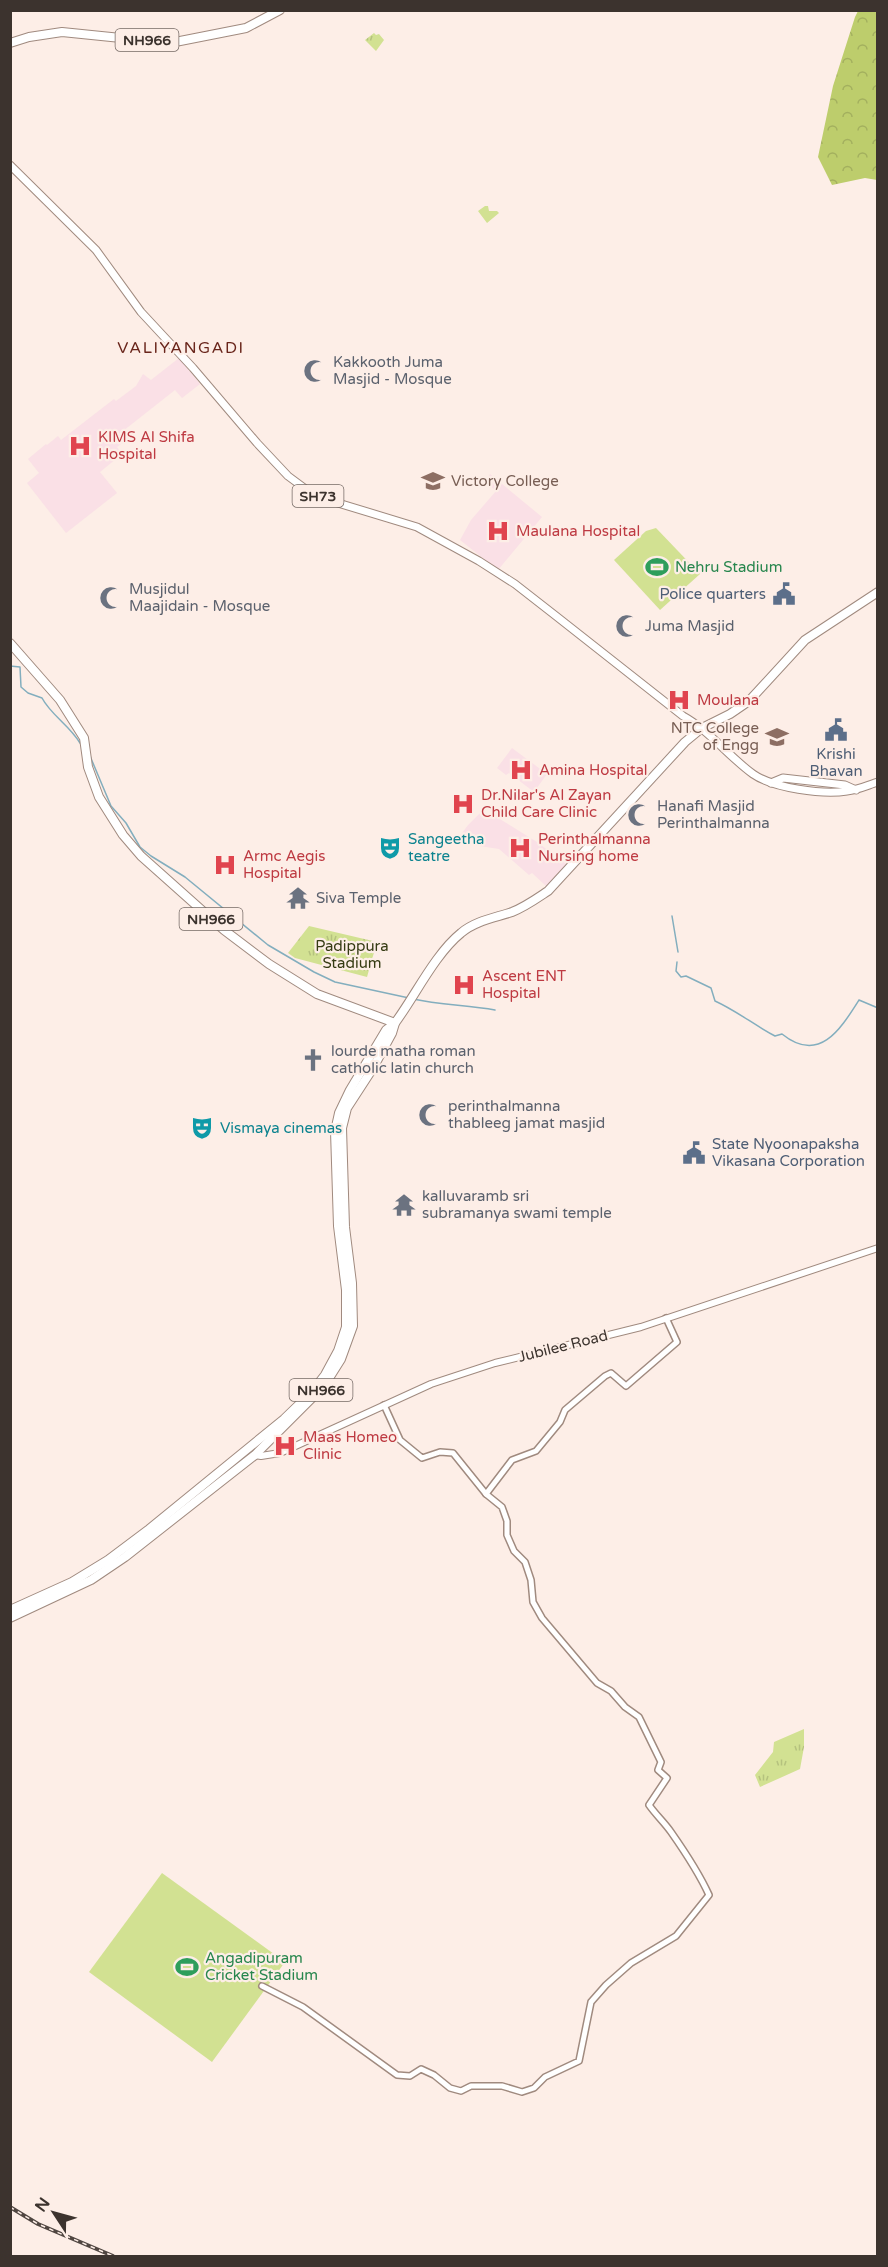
<svg xmlns="http://www.w3.org/2000/svg" width="888" height="2267" font-family="'Varela Round',sans-serif">
<style>
.medical{fill:#fae0e6}
.grass{fill:url(#grass-tufts)}
.forest{fill:url(#forest-crowns)}
.pitch{fill:#d2e192}
.lines{fill:none;stroke-linecap:round;stroke-linejoin:round}
.stream{stroke:#83aebe;stroke-width:1.5}
.tertiary-casing{stroke:#a08a7f;stroke-width:8}
.secondary-casing{stroke:#a08a7f;stroke-width:8}
.primary-casing{stroke:#a08a7f;stroke-width:9}
.trunk-casing{stroke:#a08a7f;stroke-width:10}
.tertiary{stroke:#fff;stroke-width:5}
.secondary{stroke:#fff;stroke-width:6}
.primary{stroke:#fff;stroke-width:7}
.trunk{stroke:#fff;stroke-width:8}
.rail-casing{stroke:#504641;stroke-width:4}
.rail{stroke:#fdeee7;stroke-width:1.5;stroke-dasharray:4.5;stroke-linecap:butt}
.labels{text-anchor:middle;dominant-baseline:central;stroke-width:4.5;stroke-linejoin:round;paint-order:stroke}
.shield{fill:#fdeee7;stroke:#766b66;stroke-width:1.5}
.shield-label{font-size:14px;font-weight:bold;fill:#3c332e}
.worship-label{font-size:15px;fill:#5b616d;stroke:#fdeee7;text-anchor:start}
.health-label{font-size:15px;fill:#be3a42;stroke:#fdeee7;text-anchor:start}
.education-label{font-size:15px;fill:#785e54;stroke:#fdeee7;text-anchor:start}
.leisure-label{font-size:15px;fill:#27864d;stroke:#fdeee7;text-anchor:start}
.service-label{font-size:15px;fill:#4e5e75;stroke:#fdeee7;text-anchor:end}
.culture-label{font-size:15px;fill:#0d838f;stroke:#fdeee7;text-anchor:start}
.park-label{font-size:15px;fill:#353b13;stroke:#fdeee7}
.street-label{font-size:15px;fill:#3c332e;stroke:#fdeee7}
.neighbourhood-label{font-size:16px;letter-spacing:1.5px;fill:#69251b;stroke:#fdeee7}
</style>
<defs>
<pattern id="grass-tufts" width="24" height="20" patternUnits="userSpaceOnUse" patternTransform="scale(1.5)"><rect width="24" height="20" fill="#d2e192"/><path d="M3 7l-1-3M5 7V3M7 7l1-3M15 17l-1-3M17 17v-4M19 17l1-3" fill="none" stroke="#b5c27e"/></pattern>
<pattern id="forest-crowns" width="20" height="18" patternUnits="userSpaceOnUse" patternTransform="scale(1.5)"><rect width="20" height="18" fill="#bdcd6c"/><path d="M2 6a3 3 0 1 1 6 0M12 15a3 3 0 1 1 6 0" fill="none" stroke="#a3b05e"/></pattern>
</defs>
<rect width="100%" height="100%" fill="#fdeee7"/>
<g class="medical">
<polygon points="179,358 200,384 182,398 175,390 123,431 128,439 117,447 122,454 100,472 117,493 66,533 27,483 39,473 28,459 46,444 47,445 58,436 61,440 114,399 116,401 136,386 143,374 151,380"/>
<polygon points="490,474 542,517 498,570 460,540 471,520 496,491 485,481"/>
<polygon points="512,748 547,774 534,792 509,773 506,775 497,768"/>
<polygon points="481,812 495,816 537,842 569,866 547,887 532,873 529,875 499,849 473,845 459,837 468,825"/>
</g>
<g class="grass">
<polygon points="374,33 376,35 379,34 384,40 376,51 365,40"/>
<polygon points="485,206 488,206 489,211 497,211 499,213 487,223 478,211"/>
<polygon points="309,926 377,942 367,977 295,958 288,953"/>
<polygon points="804,1729 804,1747 800,1769 760,1787 755,1775 773,1752 774,1742"/>
</g>
<polygon class="forest" points="858,11 877,11 877,180 865,178 832,185 818,157 833,86 855,17"/>
<g class="pitch">
<polygon points="656,528 700,574 660,610 614,560 646,531"/>
<polygon points="162,1873 285,1962 212,2062 89,1972"/>
</g>
<g class="lines">
<g class="stream">
<path d="M10,666L20,667L21,687L28,693L42,698C51,715 69,725 80,743"/>
<polyline points="90,756 111,806 126,823 140,847 151,856 185,877 268,945 314,972 335,982 409,998"/>
<polyline points="672,916 678,952"/>
<path d="M677,962L676,971L681,977L686,976L711,988L715,1001C737,1011 754,1025 775,1036L782,1034C819,1064 840,1030 859,1000L878,1008"/>
<path d="M413,999C440,1005 468,1005 495,1010"/>
</g>
<g class="tertiary-casing">
<g id="tertiary">
<polyline points="486,1494 512,1460 536,1451 560,1422 565,1410 605,1376 611,1373 626,1386 677,1342 666,1318"/>
<path d="M262,1986L303,2007L397,2075L410,2076L421,2069L434,2075L450,2088L461,2091L471,2086H502L522,2092L534,2088L545,2077L579,2061L591,2002L606,1985L631,1963L676,1936L709,1895C699,1873 685,1852 671,1832C664,1822 656,1815 649,1805L667,1778L658,1770L661,1762L639,1717L625,1707L611,1691L597,1683L542,1618L533,1602L531,1580L525,1562L514,1551L507,1535V1521L502,1507L486,1494L453,1453L440,1452L422,1458L400,1440L384,1405"/>
</g>
</g>
<g class="secondary-casing">
<polyline id="secondary" points="255,1455 261,1456 280,1453 431,1384 495,1363 641,1327 878,1248"/>
</g>
<g class="primary-casing">
<g id="primary">
<path d="M10,165L96,250L141,312L193,368L257,443L288,476L315,496L417,527L479,561L515,584L556,616L683,716C710,731 728,756 753,774C773,788 823,795 847,791C858,790 868,785 878,782"/>
<polyline points="771,783 783,778 845,785 856,790"/>
</g>
</g>
<g class="trunk-casing">
<g id="trunk">
<polyline points="10,43 29,37 62,32 170,43 246,28 280,10"/>
<polyline points="10,643 60,700 84,738 88,767 99,797 123,835 141,856 224,930 269,964 317,994 395,1023"/>
<polyline points="10,1610 72,1582 108,1560 148,1530 284,1419 311,1393 325,1375 338,1351 346,1327 346,1290 338,1226 335,1131 339,1113 350,1090 386,1030 394,1024"/>
<path d="M10,1618L91,1580L125,1557L255,1455L324,1386L341,1359L353,1326L352,1283L345,1227L342,1128L347,1108L373,1068L392,1033L395,1023C415,996 435,954 461,933C475,921 494,918 512,912C525,907 536,899 548,891L685,742L702,728L730,714L749,701L805,640L878,592"/>
</g>
</g>
<use href="#tertiary" class="tertiary"/>
<use href="#secondary" class="secondary"/>
<use href="#primary" class="primary"/>
<use href="#trunk" class="trunk"/>
<g class="rail-casing">
<polyline id="rail" points="10,2207 38,2224 113,2256"/>
</g>
<use href="#rail" class="rail"/>
</g>
<defs>
<g id="mosque-bare" transform="scale(1.8)"><path d="M3.5-4.9A6 6 0 1 0 3.5 4.9A5 5 0 1 1 3.5-4.9Z" fill="#6b7280" stroke="#fdeee7" stroke-width="2.5" paint-order="stroke"/></g>
<g id="hospital-bare" transform="scale(1.8)"><path d="M-5-5h3v3.5h4V-5h3V5h-3V1.5h-4V5h-3Z" fill="#e0444e" stroke="#fdeee7" stroke-width="2.5" paint-order="stroke"/></g>
<g id="university-bare" transform="scale(1.8)"><path d="M0-5L7-2L0 1L-7-2ZM-4 1L0 2.5L4 1V4Q0 6-4 4Z" fill="#8d6e63" stroke="#fdeee7" stroke-width="2.5" paint-order="stroke"/></g>
<g id="stadium-bare" transform="scale(1.8)"><path d="M0-5a6.5 5 0 1 0 0 10a6.5 5 0 1 0 0-10ZM-3.5-1.8h7v3.6h-7Z" fill="#2e9e5b" stroke="#fdeee7" stroke-width="2.5" paint-order="stroke"/></g>
<g id="civic-bare" transform="scale(1.8)"><path d="M-.6-6.5H3V-4.5H.6V-3L4-1V1h2V6H-6V1h2V-1L-.6-3ZM-1.2 2.5V6h2.4V2.5Z" fill="#5c6f8a" stroke="#fdeee7" stroke-width="2.5" paint-order="stroke"/></g>
<g id="theatre-bare" transform="scale(1.8)"><path d="M-5-5.5Q0-4 5-5.5V0Q5 5 0 6Q-5 5-5 0ZM-3.3-2.5H-1v1.5H-3.3ZM1-2.5H3.3v1.5H1ZM-2.8 1Q0 5.5 2.8 1Z" fill="#0f9aa8" stroke="#fdeee7" stroke-width="2.5" paint-order="stroke"/></g>
<g id="temple-bare" transform="scale(1.8)"><path d="M0-6L5-2H3V0L6.5 2.5H4V6H1.5V3h-3V6H-4V2.5H-6.5L-3 0V-2H-5Z" fill="#6b7280" stroke="#fdeee7" stroke-width="2.5" paint-order="stroke"/></g>
<g id="church-bare" transform="scale(1.8)"><path d="M-1.2-6h2.4v3.5h3.3v2.4h-3.3V6h-2.4V-.1h-3.3v-2.4h3.3Z" fill="#6b7280" stroke="#fdeee7" stroke-width="2.5" paint-order="stroke"/></g>
</defs>
<g fill-rule="evenodd">
<use href="#mosque-bare" x="315" y="371"/>
<use href="#hospital-bare" x="80" y="446"/>
<use href="#university-bare" x="433" y="481"/>
<use href="#hospital-bare" x="498" y="531"/>
<use href="#stadium-bare" x="657" y="567"/>
<use href="#civic-bare" x="784" y="594"/>
<use href="#mosque-bare" x="111" y="598"/>
<use href="#mosque-bare" x="627" y="626"/>
<use href="#hospital-bare" x="679" y="700"/>
<use href="#civic-bare" x="836" y="730"/>
<use href="#university-bare" x="777" y="737"/>
<use href="#hospital-bare" x="521" y="770"/>
<use href="#hospital-bare" x="463" y="804"/>
<use href="#mosque-bare" x="639" y="815"/>
<use href="#theatre-bare" x="390" y="848"/>
<use href="#hospital-bare" x="520" y="848"/>
<use href="#hospital-bare" x="225" y="865"/>
<use href="#temple-bare" x="298" y="898"/>
<use href="#hospital-bare" x="464" y="985"/>
<use href="#church-bare" x="313" y="1060"/>
<use href="#mosque-bare" x="430" y="1115"/>
<use href="#theatre-bare" x="202" y="1128"/>
<use href="#civic-bare" x="694" y="1153"/>
<use href="#temple-bare" x="404" y="1205"/>
<use href="#hospital-bare" x="285" y="1446"/>
<use href="#stadium-bare" x="187" y="1967"/>
</g>
<g class="labels">
<g class="shield">
<rect x="115.5" y="29" width="63" height="22" rx="4.5"/>
<rect x="292.5" y="485" width="51" height="22" rx="4.5"/>
<rect x="179.5" y="908" width="63" height="22" rx="4.5"/>
<rect x="289.5" y="1379" width="63" height="22" rx="4.5"/>
</g>
<g class="shield-label">
<text x="147" y="40">NH966</text>
<text x="318" y="496">SH73</text>
<text x="211" y="919">NH966</text>
<text x="321" y="1390">NH966</text>
</g>
<g class="worship-label">
<text x="333" y="362">Kakkooth Juma<tspan x="333" dy="17">Masjid - Mosque</tspan></text>
<text x="129" y="589">Musjidul<tspan x="129" dy="17">Maajidain - Mosque</tspan></text>
<text x="645" y="626">Juma Masjid</text>
<text x="657" y="806">Hanafi Masjid<tspan x="657" dy="17">Perinthalmanna</tspan></text>
<text x="316" y="898">Siva Temple</text>
<text x="331" y="1051">lourde matha roman<tspan x="331" dy="17">catholic latin church</tspan></text>
<text x="448" y="1106">perinthalmanna<tspan x="448" dy="17">thableeg jamat masjid</tspan></text>
<text x="422" y="1196">kalluvaramb sri<tspan x="422" dy="17">subramanya swami temple</tspan></text>
</g>
<g class="health-label">
<text x="98" y="437">KIMS Al Shifa<tspan x="98" dy="17">Hospital</tspan></text>
<text x="516" y="531">Maulana Hospital</text>
<text x="697" y="700">Moulana</text>
<text x="539" y="770">Amina Hospital</text>
<text x="481" y="795">Dr.Nilar's Al Zayan<tspan x="481" dy="17">Child Care Clinic</tspan></text>
<text x="538" y="839">Perinthalmanna<tspan x="538" dy="17">Nursing home</tspan></text>
<text x="243" y="856">Armc Aegis<tspan x="243" dy="17">Hospital</tspan></text>
<text x="482" y="976">Ascent ENT<tspan x="482" dy="17">Hospital</tspan></text>
<text x="303" y="1437">Maas Homeo<tspan x="303" dy="17">Clinic</tspan></text>
</g>
<g class="education-label">
<text x="451" y="481">Victory College</text>
<text x="759" y="728" text-anchor="end">NTC College<tspan x="759" dy="17">of Engg</tspan></text>
</g>
<g class="leisure-label">
<text x="675" y="567">Nehru Stadium</text>
<text x="205" y="1958">Angadipuram<tspan x="205" dy="17">Cricket Stadium</tspan></text>
</g>
<g class="service-label">
<text x="766" y="594">Police quarters</text>
<text x="836" y="754" text-anchor="middle">Krishi<tspan x="836" dy="17">Bhavan</tspan></text>
<text x="712" y="1144" text-anchor="start">State Nyoonapaksha<tspan x="712" dy="17">Vikasana Corporation</tspan></text>
</g>
<g class="culture-label">
<text x="408" y="839">Sangeetha<tspan x="408" dy="17">teatre</tspan></text>
<text x="220" y="1128">Vismaya cinemas</text>
</g>
<g class="park-label">
<text x="352" y="946">Padippura<tspan x="352" dy="17">Stadium</tspan></text>
</g>
<g class="street-label">
<text transform="translate(563 1346) rotate(-14)">Jubilee Road</text>
</g>
<g class="neighbourhood-label">
<text x="181" y="348">VALIYANGADI</text>
</g>
</g>
<rect width="888" height="2267" fill="none" stroke="#3c332e" stroke-width="24"/>
<g transform="translate(54 2213) rotate(306)" stroke="#fdeee7" stroke-width="4.5" paint-order="stroke">
<path d="M0-4.5L10 22L0 15L-10 22Z" fill="#3c332e"/>
<text y="-9" font-size="16" font-weight="bold" text-anchor="middle" fill="#3c332e">N</text>
</g>
</svg>
